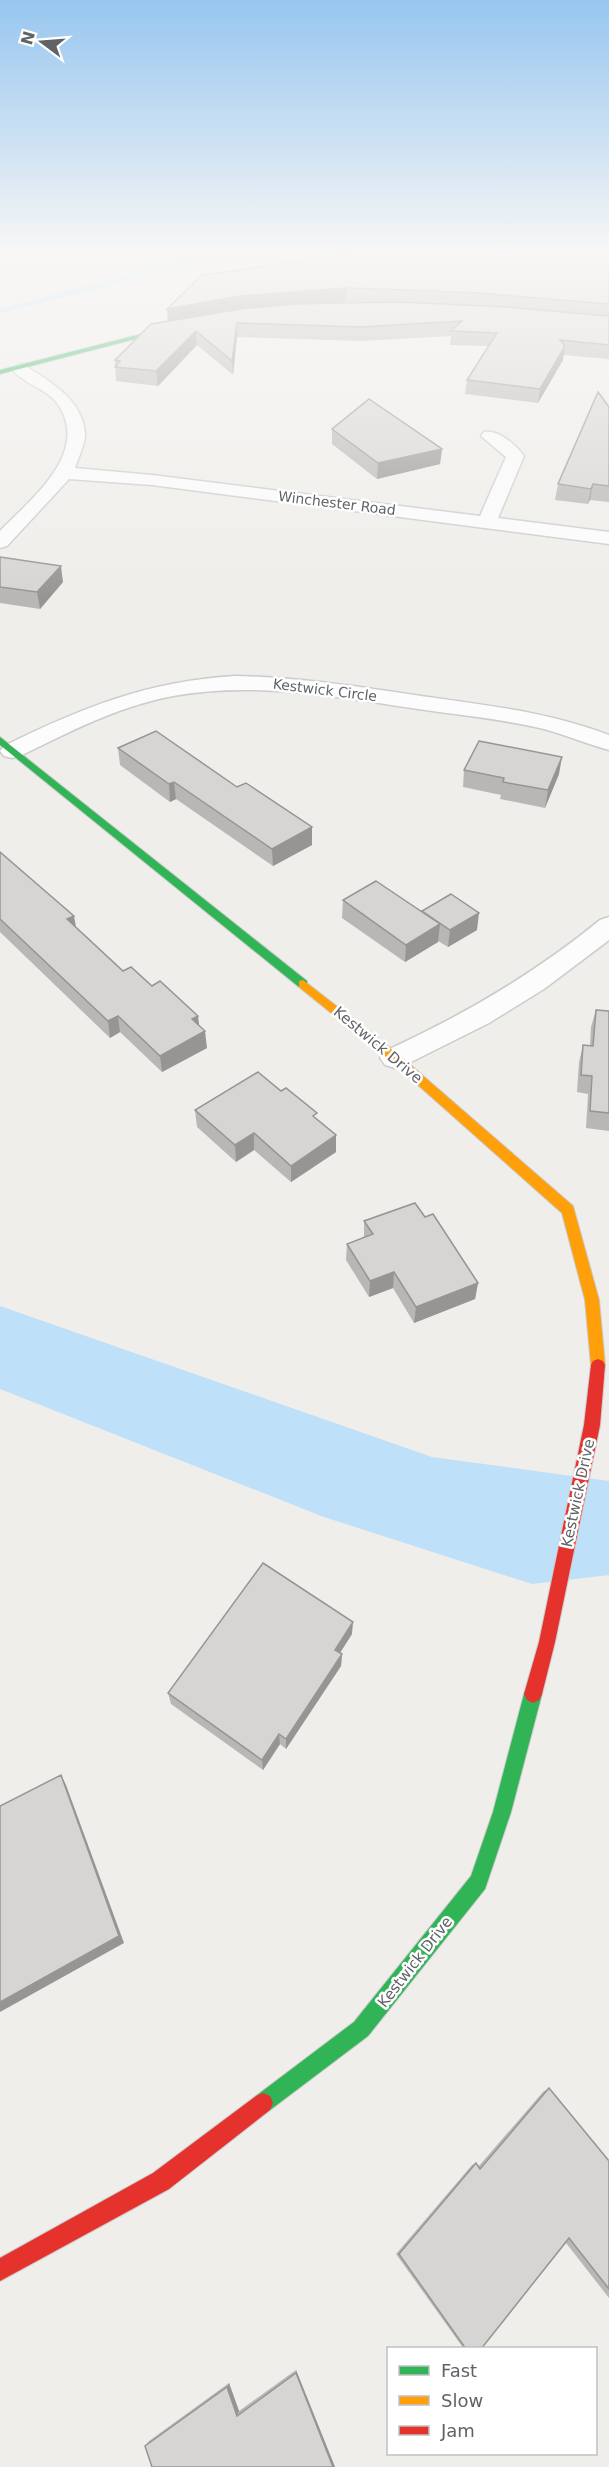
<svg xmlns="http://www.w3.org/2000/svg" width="609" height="2467" font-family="'DejaVu Sans',sans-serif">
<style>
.water{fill:#bfe0f9}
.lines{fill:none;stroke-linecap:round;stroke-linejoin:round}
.stream{stroke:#bfe0f9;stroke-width:5}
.street-casing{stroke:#cbcccc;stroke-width:3}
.fast-casing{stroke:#cacacb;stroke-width:2}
.slow-casing{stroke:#cacacb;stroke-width:2}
.jam-casing{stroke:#cacacb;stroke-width:2}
.street{fill:#fdfcfc;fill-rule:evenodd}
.fast{fill:#30b455;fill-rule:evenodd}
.slow{fill:#ff9f0a;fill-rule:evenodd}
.jam{fill:#e5322d;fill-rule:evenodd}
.wall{fill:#b8b7b5;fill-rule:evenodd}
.shaded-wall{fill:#969594}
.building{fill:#d6d5d3;stroke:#969594;stroke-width:1.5}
.labels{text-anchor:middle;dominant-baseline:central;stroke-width:5;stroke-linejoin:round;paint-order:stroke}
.far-street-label{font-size:14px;fill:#5f6368;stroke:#fff}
.street-label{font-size:15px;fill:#5f6368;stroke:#fff}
</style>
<rect width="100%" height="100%" fill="#efeeea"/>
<polygon class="water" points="0,1306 432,1457 609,1481 609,1575 532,1584 324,1517 0,1389"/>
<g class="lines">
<polyline class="stream" points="0,311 200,259 345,257"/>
<g class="street-casing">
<g id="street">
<path d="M20,364L26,366C51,383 82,399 85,433C86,443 78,458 75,468L152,475L480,516L506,457L481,436L484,432C498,429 516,445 524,456L498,518L609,532V544L152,485L69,479L7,546L0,548V531C31,499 92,452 57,403C46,388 23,384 12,369Z"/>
<path d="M235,676C298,677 359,687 421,696C485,705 549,712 609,735V750C587,744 566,735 544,729C502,719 460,715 418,709C337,697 254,681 173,696C119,706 69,732 20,756L12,758L4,756L0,751L4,746C81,708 148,681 235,676Z"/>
<path d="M609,917V940L544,989L489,1023L405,1065L395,1068L385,1065L380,1058L385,1051C462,1016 534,974 600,920Z"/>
</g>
</g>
<g class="fast-casing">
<g id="fast">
<polygon points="184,323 186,326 0,374 0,370"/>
<polygon points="0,737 307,981 307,987 299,987 0,745"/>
<polygon points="533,1685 539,1688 542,1694 511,1812 485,1889 368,2036 270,2110 263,2113 256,2110 253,2103 256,2096 354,2022 471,1876 493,1812 524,1694 527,1688"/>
</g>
</g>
<g class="slow-casing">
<polygon id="slow" points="303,980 399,1055 573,1206 599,1300 605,1365 603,1369 598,1371 593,1369 591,1365 585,1300 562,1213 391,1061 299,987 299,981"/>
</g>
<g class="jam-casing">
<g id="jam">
<polygon points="598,1359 603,1361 605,1365 600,1425 555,1642 542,1694 539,1700 533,1703 527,1700 524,1694 539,1642 584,1425 591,1365 593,1361"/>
<polygon points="263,2093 270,2096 273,2103 270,2110 169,2189 0,2281 0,2258 153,2173 256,2096"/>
</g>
</g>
<use href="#street" class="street"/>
<use href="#fast" class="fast"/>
<use href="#slow" class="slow"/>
<use href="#jam" class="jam"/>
</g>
<g class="wall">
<path d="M353,254H609V359L563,355V360L538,403L465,394L467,380L488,346L450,345L451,336L360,341L237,337L233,375L197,345L158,386L116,381L115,360L168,322ZM346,302L389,303L317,304Z"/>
<polygon points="609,407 609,502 590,500 588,504 555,500 558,484"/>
<polygon points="332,429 442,449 440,464 377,479 332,444"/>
<polygon points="0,557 63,582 40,609 0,603"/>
<polygon points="118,748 237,787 312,827 312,845 273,866 176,799 170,802 120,765"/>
<polygon points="464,770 559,774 545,808 500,799 501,795 463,787"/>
<polygon points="0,852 77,928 123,971 199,1026 207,1048 162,1072 120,1032 110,1038 0,932"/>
<polygon points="343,900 422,912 422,911 477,930 448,947 438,941 438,942 405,962 342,918"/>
<polygon points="596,1010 609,1011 609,1131 586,1128 588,1094 577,1092 579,1062 583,1045 590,1046 591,1027"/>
<polygon points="281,1091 317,1119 336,1152 291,1182 254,1150 236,1162 197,1127 195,1110"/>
<polygon points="425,1217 478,1283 475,1299 414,1323 393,1288 369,1297 346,1260 347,1244 364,1237 364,1221"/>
<polygon points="352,1634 340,1653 342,1654 341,1666 286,1749 280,1744 263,1770 171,1704 168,1693"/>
<polygon points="549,2088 609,2161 609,2298 566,2243 481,2349 464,2349 396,2254 472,2165 476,2163 478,2167 543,2092"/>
<polygon points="296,2370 335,2467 145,2446 149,2441 229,2383 239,2411"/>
</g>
<g class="shaded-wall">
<polygon points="346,288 346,302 241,310 168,323 167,309 240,296"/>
<polygon points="237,323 237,337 233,375 232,361"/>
<polygon points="196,331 197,345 158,386 156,371"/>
<polygon points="565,346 563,360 538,403 540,389"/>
<polygon points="442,449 440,464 377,479 378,463"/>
<polygon points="593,484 590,500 588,504 591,489"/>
<polygon points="61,566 63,582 40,609 37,592"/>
<polygon points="562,757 559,774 545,808 548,790"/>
<polygon points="174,782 176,799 170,802 169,784"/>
<polygon points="312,827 312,845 273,866 272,849"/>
<polygon points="479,913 477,930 448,947 450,930"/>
<polygon points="74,916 77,933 67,919"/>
<polygon points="440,924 438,942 405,962 406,945"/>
<polygon points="118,1016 120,1032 110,1038 108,1021"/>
<polygon points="198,1016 200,1032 192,1019"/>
<polygon points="205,1031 207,1048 162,1072 160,1056"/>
<polygon points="254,1133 254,1150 236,1162 235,1145"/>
<polygon points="336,1135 336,1152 291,1182 291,1166"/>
<polygon points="394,1272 393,1288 369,1297 370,1281"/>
<polygon points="478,1283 475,1299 414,1323 416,1307"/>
<polygon points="353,1622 352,1634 334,1662 335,1650"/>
<polygon points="342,1654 341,1666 286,1749 286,1739"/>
<polygon points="279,1734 280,1744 263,1770 262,1760"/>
<polygon points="61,1775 66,1785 124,1943 0,2012 0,2002"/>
<polygon points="296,2370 335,2467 333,2467 296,2373"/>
<polygon points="229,2383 239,2411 237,2416 227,2387"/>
</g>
<g class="building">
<polygon points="353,254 609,254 609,304 479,293 380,289 346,288 240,296 167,309 202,275"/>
<polygon points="399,302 505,307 609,316 609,345 560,340 565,346 540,389 467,380 497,333 451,331 462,321 360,327 237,323 232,361 196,331 156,371 115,367 120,361 115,360 151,324 241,309 294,304"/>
<polygon points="598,392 609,407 609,486 593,484 591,489 558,484"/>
<polygon points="369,399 442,449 378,463 332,429"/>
<polygon points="0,557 61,566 37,592 0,587"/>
<polygon points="156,731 237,787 246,783 312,827 272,849 174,782 169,784 118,748"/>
<polygon points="479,741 562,757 548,790 503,782 504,778 464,770"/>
<polygon points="0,852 74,916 67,919 123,971 131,967 152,986 160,981 198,1016 192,1019 205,1031 160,1056 118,1016 108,1021 0,919"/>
<polygon points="376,881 440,924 406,945 343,900"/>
<polygon points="451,894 479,913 450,930 422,911"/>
<polygon points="596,1010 609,1011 609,1113 590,1111 592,1076 581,1075 583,1045 593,1046"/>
<polygon points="258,1072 281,1091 286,1088 317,1113 313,1116 336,1135 291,1166 254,1133 235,1145 195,1110"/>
<polygon points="415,1203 425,1217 433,1214 478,1283 416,1307 394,1272 370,1281 347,1244 373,1234 364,1221"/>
<polygon points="263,1563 353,1622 335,1650 342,1654 286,1739 279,1734 262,1760 168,1693"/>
<polygon points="61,1775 119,1936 0,2002 0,1806"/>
<polygon points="549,2088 609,2161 609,2289 569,2238 481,2349 466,2349 399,2254 476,2163 480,2169"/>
<polygon points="296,2373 333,2467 152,2467 145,2446 227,2387 237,2416"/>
</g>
<linearGradient id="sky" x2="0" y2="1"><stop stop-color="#97c6ef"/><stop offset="0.42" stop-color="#f8f7f6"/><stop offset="1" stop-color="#f8f7f6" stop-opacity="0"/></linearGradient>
<rect width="609" height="599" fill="url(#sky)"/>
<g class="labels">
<g class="far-street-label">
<text transform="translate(337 503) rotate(7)">Winchester Road</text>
<text transform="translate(325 690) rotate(7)">Kestwick Circle</text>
</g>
<g class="street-label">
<text transform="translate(378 1045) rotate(40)">Kestwick Drive</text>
<text transform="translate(578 1493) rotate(-78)">Kestwick Drive</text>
<text transform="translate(415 1962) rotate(-52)">Kestwick Drive</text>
</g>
</g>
<rect x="387" y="2347" width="210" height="108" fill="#ffffff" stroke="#bfc1c3" stroke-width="1.5"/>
<rect x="399" y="2366" width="30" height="9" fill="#30b455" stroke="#bfc1c3" stroke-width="1.5"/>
<text x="441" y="2377" font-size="18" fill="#5f6368">Fast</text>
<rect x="399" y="2396" width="30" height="9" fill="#ff9f0a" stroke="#bfc1c3" stroke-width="1.5"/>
<text x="441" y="2407" font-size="18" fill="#5f6368">Slow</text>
<rect x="399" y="2426" width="30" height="9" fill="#e5322d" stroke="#bfc1c3" stroke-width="1.5"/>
<text x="441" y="2437" font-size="18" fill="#5f6368">Jam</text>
<g transform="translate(42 42) rotate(286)" stroke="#ffffff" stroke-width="4.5" paint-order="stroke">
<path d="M0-4.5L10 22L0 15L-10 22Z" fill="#5f6368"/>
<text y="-9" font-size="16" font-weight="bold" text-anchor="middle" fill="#5f6368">N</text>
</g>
</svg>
